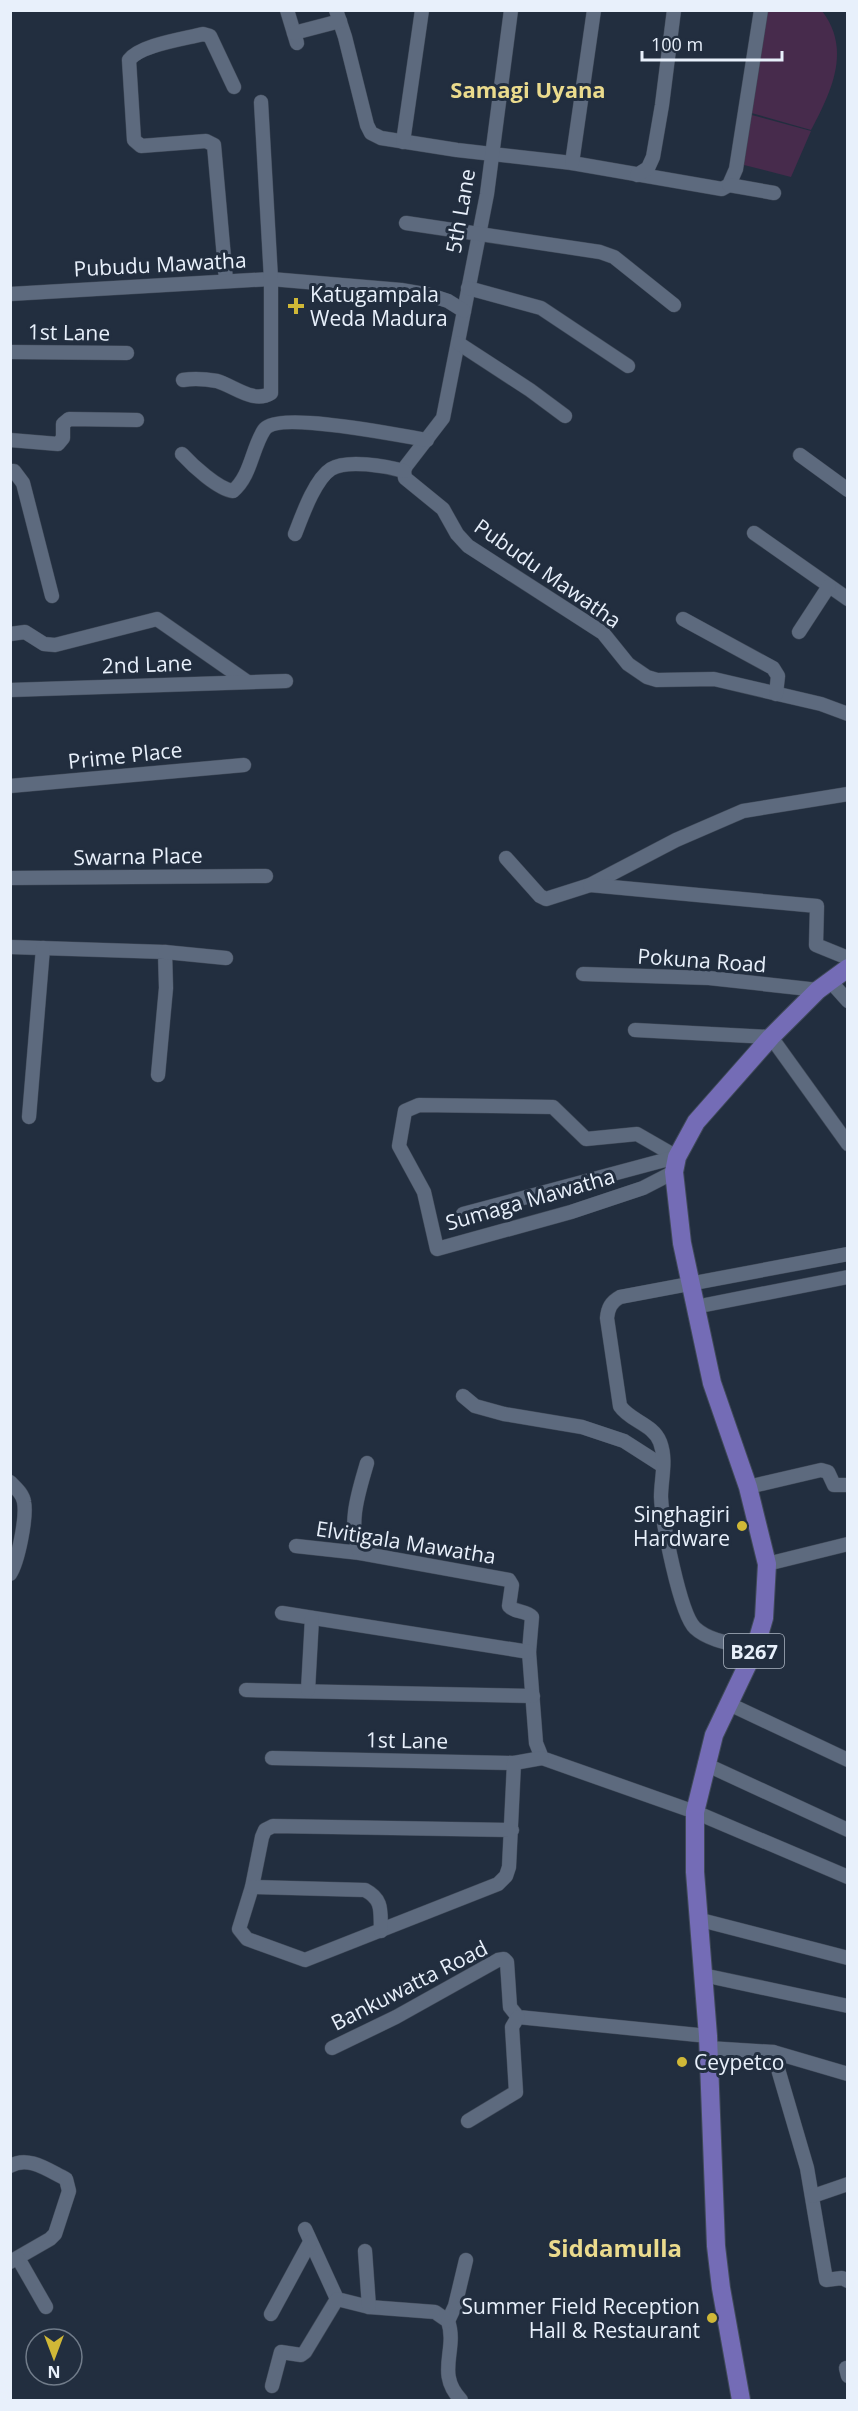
<svg xmlns="http://www.w3.org/2000/svg" width="858" height="2411" font-family="'Open Sans',sans-serif">
<style>
.green{fill:#472b4c}
.lines{fill:none;stroke-linecap:round;stroke-linejoin:round}
.minor-casing{stroke:#404a59;stroke-width:15}
.major-casing{stroke:#404a59;stroke-width:20}
.minor{stroke:#5d6a7e;stroke-width:14}
.major{stroke:#746cb6;stroke-width:18}
.poi-dot{fill:#d0b837;stroke:#222e3f;stroke-width:2}
.labels{text-anchor:middle;dominant-baseline:central;stroke-width:6;stroke-linejoin:round;paint-order:stroke}
.shield{fill:#222e3f;stroke:#adb6c3;stroke-width:1.5}
.shield-label{font-size:20px;font-weight:bold;fill:#e8f0fb}
.street-label{font-size:21px;fill:#e8f0fb;stroke:#222e3f}
.poi-label{font-size:21px;fill:#e8f0fb;stroke:#222e3f;text-anchor:start}
.neighbourhood-label{font-size:22px;font-weight:bold;fill:#ebdb8d;stroke:#222e3f}
.quarter-label{font-size:24px;font-weight:bold;fill:#ebdb8d;stroke:#222e3f}
</style>
<rect width="100%" height="100%" fill="#222e3f"/>
<g class="green">
<path d="M766,11H822C852,50 831,92 811,130L748,112Z"/>
<polygon points="748,114 811,131 791,177 740,164"/>
</g>
<g class="lines">
<g class="minor-casing">
<g id="minor">
<polyline points="287,10 297,43"/>
<polyline points="336,10 345,37 367,125 371,133 381,138 457,150 572,163 722,189 729,185 736,169 761,10"/>
<polyline points="511,10 487,194 443,418 406,466 404,471 405,478 443,509 457,534 468,546 603,633 628,664 647,677 657,680 714,679 821,704 848,714"/>
<polyline points="294,33 340,21"/>
<polyline points="403,142 422,10"/>
<polyline points="572,163 594,10"/>
<polyline points="637,175 648,168 653,157 662,105 674,10"/>
<polyline points="729,185 774,193"/>
<polyline points="406,223 600,252 614,257 674,305"/>
<path d="M226,280L214,145L206,141L141,146L134,140L129,60C140,45 184,39 203,34L210,36L234,87"/>
<polyline points="468,288 541,308 628,366"/>
<polyline points="10,294 271,279 401,290 430,295 448,301 464,311"/>
<polyline points="458,343 530,390 565,416"/>
<polyline points="10,352 127,353"/>
<path d="M183,380C194,378 206,379 217,381C234,386 254,404 271,393V279L261,102"/>
<polyline points="10,440 58,444 63,438 63,424 69,419 137,420"/>
<path d="M182,454C193,466 218,489 233,491C251,476 252,448 264,430C277,410 402,436 427,440"/>
<polyline points="800,455 848,490"/>
<polyline points="10,471 14,471 23,483 52,596"/>
<polyline points="754,533 848,599"/>
<path d="M295,534C302,516 315,479 331,469C347,459 386,466 404,471"/>
<polyline points="683,619 773,668 778,676 776,694"/>
<polyline points="799,632 829,586"/>
<polyline points="10,634 25,632 44,644 55,645 157,619 246,681"/>
<polyline points="10,690 286,681"/>
<polyline points="10,786 244,765"/>
<polyline points="506,858 540,896 546,899 590,885 676,840 743,811 848,794"/>
<polyline points="10,878 266,876"/>
<polyline points="590,885 817,906 816,945 848,958"/>
<polyline points="10,947 165,952 166,988 158,1075"/>
<polyline points="165,952 226,958"/>
<polyline points="583,974 709,978 818,990"/>
<polyline points="830,981 848,1001"/>
<polyline points="635,1030 771,1037 848,1144"/>
<polyline points="29,1117 43,948"/>
<polyline points="674,1172 643,1188 571,1212 437,1249 424,1192 399,1146 405,1111 419,1105 553,1107 586,1139 637,1134 677,1157"/>
<polyline points="463,1214 676,1157"/>
<polyline points="695,1307 848,1277"/>
<polyline points="463,1396 475,1406 504,1414 582,1427 624,1441 663,1466"/>
<path d="M10,1482C16,1488 23,1494 24,1502C27,1517 18,1562 10,1574"/>
<polyline points="748,1487 821,1470 828,1472 834,1485 848,1485"/>
<path d="M296,1546L360,1553L509,1580L512,1585L509,1606C515,1613 526,1610 532,1617L529,1652L536,1743L542,1758L695,1812L848,1877"/>
<path d="M360,1553C347,1524 359,1491 367,1463"/>
<polyline points="767,1564 848,1544"/>
<polyline points="282,1613 529,1652"/>
<path d="M755,1649C736,1644 710,1642 695,1628C680,1614 662,1521 661,1497C661,1479 667,1460 660,1442C653,1424 630,1421 620,1406L607,1318C608,1308 611,1302 620,1297L848,1254"/>
<polyline points="246,1690 533,1696"/>
<polyline points="308,1690 312,1618"/>
<polyline points="729,1704 848,1760"/>
<polyline points="272,1758 514,1763 542,1758"/>
<polyline points="705,1764 848,1830"/>
<polyline points="512,1830 273,1826 265,1830 262,1837 252,1887 239,1929 247,1939 305,1960 498,1884 506,1876 509,1867 514,1763"/>
<path d="M252,1887L365,1890C384,1900 380,1912 381,1931"/>
<polyline points="697,1919 848,1958"/>
<polyline points="703,1975 848,2006"/>
<polyline points="332,2048 396,2017 498,1960 504,1959 507,1962 510,2007 518,2017 708,2036"/>
<polyline points="708,2048 773,2052 848,2074"/>
<polyline points="773,2052 807,2168 826,2280 842,2278 848,2281"/>
<polyline points="468,2121 516,2092 512,2027 518,2017"/>
<path d="M10,2166C29,2155 49,2171 66,2179L69,2191L55,2234L50,2239L10,2262"/>
<polyline points="813,2196 848,2184"/>
<path d="M305,2229L337,2299L369,2307L435,2312L448,2321C458,2350 435,2373 461,2400"/>
<polyline points="365,2251 369,2307"/>
<polyline points="18,2258 46,2307"/>
<polyline points="271,2314 310,2242"/>
<polyline points="448,2321 455,2306 466,2260"/>
<polyline points="846,2368 848,2376"/>
<polyline points="272,2386 281,2352 301,2355 305,2352 337,2299"/>
</g>
</g>
<g class="major-casing">
<polyline id="major" points="741,2400 721,2288 716,2246 708,2036 695,1872 695,1812 714,1735 755,1649 764,1618 767,1564 748,1487 712,1383 682,1243 674,1172 677,1157 696,1122 771,1037 818,990 848,968"/>
</g>
<use href="#minor" class="minor"/>
<use href="#major" class="major"/>
</g>
<g class="poi-dot">
<path d="M293 297h6v6h6v6h-6v6h-6v-6h-6v-6h6z"/>
<circle cx="742" cy="1526" r="6"/>
<circle cx="682" cy="2062" r="6"/>
<circle cx="712" cy="2318" r="6"/>
</g>
<g class="labels">
<rect class="shield" x="724" y="1634" width="60" height="34" rx="4.5"/>
<g class="shield-label">
<text x="754" y="1651">B267</text>
</g>
<g class="street-label">
<text transform="translate(460 211) rotate(-80)">5th Lane</text>
<text transform="translate(160 264) rotate(-3)">Pubudu Mawatha</text>
<text transform="translate(69 332) rotate(1)">1st Lane</text>
<text transform="translate(548 573) rotate(35)">Pubudu Mawatha</text>
<text transform="translate(147 664) rotate(-2)">2nd Lane</text>
<text transform="translate(125 755) rotate(-6)">Prime Place</text>
<text transform="translate(138 856) rotate(-1)">Swarna Place</text>
<text transform="translate(702 960) rotate(4)">Pokuna Road</text>
<text transform="translate(530 1199) rotate(-16)">Sumaga Mawatha</text>
<text transform="translate(406 1542) rotate(9)">Elvitigala Mawatha</text>
<text transform="translate(407 1740) rotate(1)">1st Lane</text>
<text transform="translate(409 1985) rotate(-27)">Bankuwatta Road</text>
</g>
<g class="poi-label">
<text x="310" y="294">Katugampala<tspan x="310" dy="24">Weda Madura</tspan></text>
<text x="730" y="1514" text-anchor="end">Singhagiri<tspan x="730" dy="24">Hardware</tspan></text>
<text x="694" y="2062">Ceypetco</text>
<text x="700" y="2306" text-anchor="end">Summer Field Reception<tspan x="700" dy="24">Hall &amp; Restaurant</tspan></text>
</g>
<g class="neighbourhood-label">
<text x="528" y="89">Samagi Uyana</text>
</g>
<g class="quarter-label">
<text x="615" y="2247">Siddamulla</text>
</g>
</g>
<rect width="858" height="2411" fill="none" stroke="#e8f0fb" stroke-width="24"/>
<g transform="translate(54 2357) rotate(180)"><circle r="28" fill="#222e3f" stroke="#717c8a" stroke-width="1.5"/>
<path d="M0-4.5L10 22L0 15L-10 22Z" fill="#d0b837"/>
<text y="-9" font-size="16" font-weight="bold" text-anchor="middle" fill="#e8f0fb">N</text>
</g>
<path d="M642 51v9h140v-9" fill="none" stroke="#e8f0fb" stroke-width="3"/>
<text x="651" y="51" font-size="18" fill="#e8f0fb" stroke="#222e3f" stroke-width="4.5" paint-order="stroke">100 m</text>
</svg>
